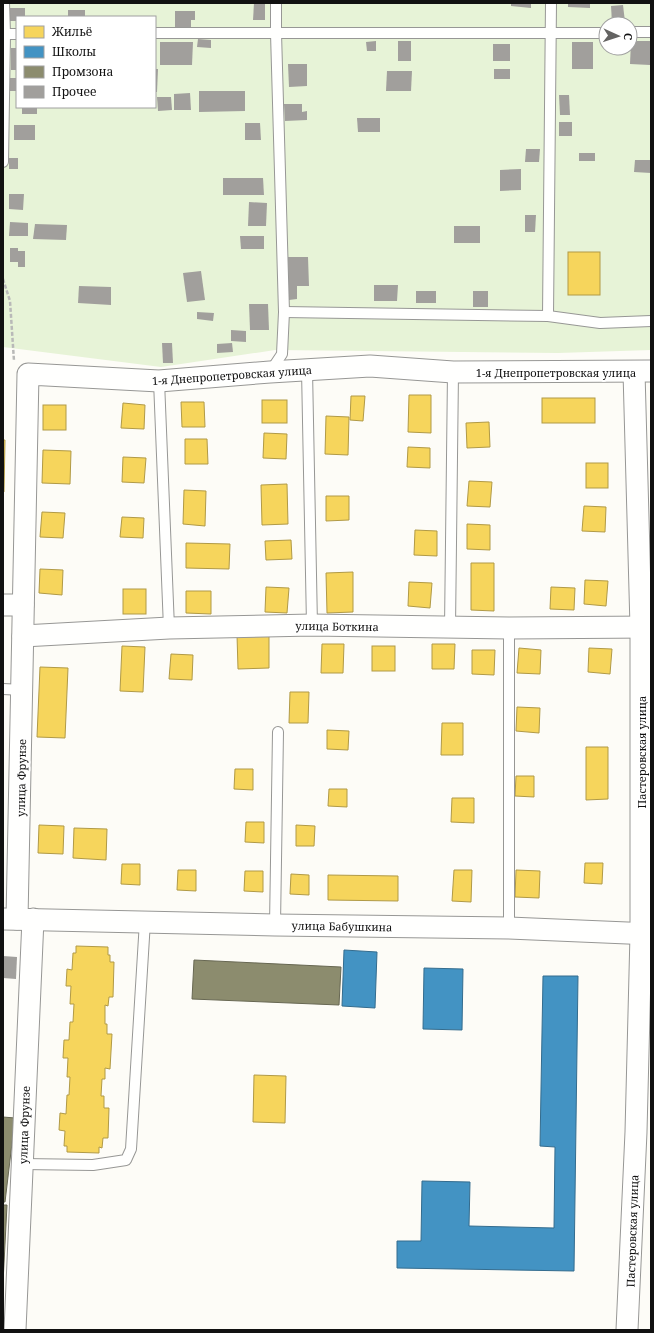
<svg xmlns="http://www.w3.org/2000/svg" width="654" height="1333" font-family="'Noto Serif',serif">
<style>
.green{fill:#e7f3d7;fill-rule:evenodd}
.homes{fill:#f6d55c;stroke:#b19a46}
.schools{fill:#4393c3;stroke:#346c8e}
.industry{fill:#8c8c6e;stroke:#676752}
.building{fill:#a19f9c}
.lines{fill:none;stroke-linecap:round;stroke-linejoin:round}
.lane-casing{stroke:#979795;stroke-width:12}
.street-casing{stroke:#979795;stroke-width:23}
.path{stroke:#b9b9b8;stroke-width:2.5;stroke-dasharray:4 2;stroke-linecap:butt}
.lane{stroke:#fffffe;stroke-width:10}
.street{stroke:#fffffe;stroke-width:21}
.labels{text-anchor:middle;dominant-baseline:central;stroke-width:4;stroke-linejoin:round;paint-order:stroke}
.street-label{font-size:11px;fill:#111;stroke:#fff}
</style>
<rect width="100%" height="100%" fill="#fdfcf7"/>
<path class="green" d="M3,3H651V350L558,353L275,350L161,367L3,347ZM17,17H155V107H17ZM606,24H630V48H606Z"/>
<g class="homes">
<rect x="568" y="252" width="32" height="43"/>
<polygon points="409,395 431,395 431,433 408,432"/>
<polygon points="351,396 365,396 363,421 350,420"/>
<rect x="542" y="398" width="53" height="25"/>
<rect x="262" y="400" width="25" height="23"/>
<polygon points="181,402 204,402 205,427 182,427"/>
<polygon points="123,403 145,405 144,429 121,428"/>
<rect x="43" y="405" width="23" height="25"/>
<polygon points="326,416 349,417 348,455 325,454"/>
<polygon points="489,422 490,447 467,448 466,423"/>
<polygon points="264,433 287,434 286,459 263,458"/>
<polygon points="185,439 207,439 208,464 185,464"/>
<polygon points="3,440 5,440 4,492 3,492"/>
<polygon points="408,447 430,448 430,468 407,467"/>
<polygon points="43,450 71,451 70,484 42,483"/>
<polygon points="123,457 146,458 144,483 122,482"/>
<rect x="586" y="463" width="22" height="25"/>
<polygon points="469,481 492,482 490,507 467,506"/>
<polygon points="287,484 288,524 262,525 261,485"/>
<polygon points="184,490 206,491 205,526 183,524"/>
<polygon points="326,496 349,496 349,520 326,521"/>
<polygon points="584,506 606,507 605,532 582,531"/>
<polygon points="42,512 65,513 63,538 40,537"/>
<polygon points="122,517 144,518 143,538 120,537"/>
<polygon points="467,524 490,525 490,550 467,549"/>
<polygon points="415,530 437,531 437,556 414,555"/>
<polygon points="291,540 292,559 266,560 265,541"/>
<polygon points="186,543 230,544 229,569 186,568"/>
<polygon points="471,563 494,563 494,611 471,610"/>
<polygon points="40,569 63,570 62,595 39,593"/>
<polygon points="353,572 353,612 327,613 326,573"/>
<polygon points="585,580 608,581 606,606 584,604"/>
<polygon points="409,582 432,583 430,608 408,606"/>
<polygon points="266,587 289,588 287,613 265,612"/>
<polygon points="551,587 575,588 574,610 550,609"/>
<rect x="123" y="589" width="23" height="25"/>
<polygon points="186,591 211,591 211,614 186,613"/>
<polygon points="269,634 269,668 238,669 237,635"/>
<polygon points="322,644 344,644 343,673 321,673"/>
<polygon points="432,644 455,644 454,669 432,669"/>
<polygon points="122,646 145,647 143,692 120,691"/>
<rect x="372" y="646" width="23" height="25"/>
<polygon points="519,648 541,650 540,674 517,673"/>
<polygon points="589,648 612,649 610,674 588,672"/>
<polygon points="472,650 495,650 494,675 472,674"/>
<polygon points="171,654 193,655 192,680 169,679"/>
<polygon points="40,667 68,668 65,738 37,737"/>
<polygon points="290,692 309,692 308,723 289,723"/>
<polygon points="517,707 540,708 539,733 516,731"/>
<polygon points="442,723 463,723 463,755 441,755"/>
<polygon points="327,730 349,731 348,750 327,749"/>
<polygon points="586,747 608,747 608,799 586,800"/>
<polygon points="235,769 253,769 253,790 234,789"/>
<polygon points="516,776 534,776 534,797 515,796"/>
<polygon points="329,789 347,789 347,807 328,806"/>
<polygon points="452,798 474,798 474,823 451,822"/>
<polygon points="246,822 264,822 264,843 245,842"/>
<polygon points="39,825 64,826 63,854 38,853"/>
<polygon points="296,825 315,826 314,846 296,846"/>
<polygon points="74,828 107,829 106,860 73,858"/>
<polygon points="585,863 603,863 602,884 584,883"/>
<polygon points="122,864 140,864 140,885 121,884"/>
<polygon points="178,870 196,870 196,891 177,890"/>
<polygon points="454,870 472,870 471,902 452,901"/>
<polygon points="516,870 540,871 539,898 515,897"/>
<polygon points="245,871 263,871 263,892 244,891"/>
<polygon points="291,874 309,875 309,895 290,894"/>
<polygon points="328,875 398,876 398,901 328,900"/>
<polygon points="76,946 108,947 108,955 110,955 110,962 114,962 113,997 109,997 108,1006 105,1005 105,1024 107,1024 107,1034 112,1034 110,1069 105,1068 105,1079 102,1079 101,1096 104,1096 104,1108 109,1108 108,1138 103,1138 102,1148 99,1147 99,1153 67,1152 67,1146 64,1146 65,1131 59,1130 60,1113 66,1114 67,1095 69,1095 70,1077 67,1077 68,1058 63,1058 64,1040 69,1040 70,1022 73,1022 74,1004 70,1004 71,986 66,986 67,969 72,970 73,953 76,953"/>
<polygon points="254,1075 286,1076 285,1123 253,1122"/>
</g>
<g class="schools">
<polygon points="344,950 377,952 375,1008 342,1006"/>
<polygon points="424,968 463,969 462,1030 423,1029"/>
<polygon points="543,976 578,976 574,1271 397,1268 397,1241 421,1241 422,1181 470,1182 469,1226 554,1228 555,1147 540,1146"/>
</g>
<g class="industry">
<polygon points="194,960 341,967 339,1005 192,999"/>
<polygon points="3,1117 15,1118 5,1202 3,1202"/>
<polygon points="3,1205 7,1205 3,1283"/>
</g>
<g class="building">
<polygon points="254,3 265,3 265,20 253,20"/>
<polygon points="511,3 531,3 531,8 511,6"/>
<polygon points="568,3 590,3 590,8 568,7"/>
<polygon points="623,5 625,22 612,23 611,6"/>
<polygon points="9,8 25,8 25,17 17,17 17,21 9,21"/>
<rect x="68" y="10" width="17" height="7"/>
<polygon points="175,11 195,11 195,20 191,20 191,28 175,28"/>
<polygon points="198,39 211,40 211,48 197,47"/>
<polygon points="376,41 376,51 367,51 366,42"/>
<rect x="398" y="41" width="13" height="20"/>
<polygon points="631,41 651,41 650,65 630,64"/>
<polygon points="160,42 193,42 192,65 160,65"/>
<rect x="572" y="42" width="21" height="27"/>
<rect x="493" y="44" width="17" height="17"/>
<rect x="11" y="48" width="6" height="22"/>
<polygon points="288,64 307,64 307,86 289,87"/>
<polygon points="155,69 158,69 157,92 155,92"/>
<rect x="494" y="69" width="16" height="10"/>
<polygon points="387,71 412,71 411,91 386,91"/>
<rect x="9" y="78" width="8" height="13"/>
<polygon points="199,91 245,91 245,111 199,112"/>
<polygon points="190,93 191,110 174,110 174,94"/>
<polygon points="559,95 569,95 570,115 560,115"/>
<polygon points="157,97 171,97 172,110 158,111"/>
<polygon points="284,104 302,104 302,112 307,111 307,120 285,121"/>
<rect x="22" y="107" width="15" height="7"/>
<polygon points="357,118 380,118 380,132 358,132"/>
<rect x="559" y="122" width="13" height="14"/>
<polygon points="245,123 260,123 261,140 245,140"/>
<rect x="14" y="125" width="21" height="15"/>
<polygon points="526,149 540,149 539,162 525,162"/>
<rect x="579" y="153" width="16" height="8"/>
<rect x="9" y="158" width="9" height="11"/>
<polygon points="635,160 651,160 651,173 634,172"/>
<polygon points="521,169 521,190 500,191 500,170"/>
<polygon points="223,178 263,178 264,195 223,195"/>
<polygon points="9,194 24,194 23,210 9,209"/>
<polygon points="249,202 267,203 266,226 248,226"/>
<polygon points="525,215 536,215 535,232 525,232"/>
<polygon points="10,222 28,223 28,236 9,236"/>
<polygon points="35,224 67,225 66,240 33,239"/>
<rect x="454" y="226" width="26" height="17"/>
<polygon points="240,236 264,236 264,249 241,249"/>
<polygon points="10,248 18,248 18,251 25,251 25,267 18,267 18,262 10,262"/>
<polygon points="288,257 308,257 309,286 297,286 297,299 289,300"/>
<polygon points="201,271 205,300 187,302 183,273"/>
<polygon points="374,285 398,285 397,301 374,301"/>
<polygon points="79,286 111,287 111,305 78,303"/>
<rect x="416" y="291" width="20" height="12"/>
<rect x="473" y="291" width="15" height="16"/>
<polygon points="249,304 268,304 269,330 250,330"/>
<polygon points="197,312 214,313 213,321 197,319"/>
<polygon points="231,330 246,331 246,342 231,341"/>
<polygon points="162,343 172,343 173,363 163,363"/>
<polygon points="232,343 233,352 217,353 217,344"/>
<polygon points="3,956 17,957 16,979 3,978"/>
</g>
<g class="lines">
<g class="lane-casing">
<g id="lane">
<polyline points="630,32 651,32"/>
<polyline points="155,33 606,33"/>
<polyline points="3,34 17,34"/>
<polyline points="3,162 5,34 4,3"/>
<polyline points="284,312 548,316 600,323 651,321"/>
<polyline points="548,316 551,3"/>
<polyline points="307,370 312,625"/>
<polyline points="270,372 282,354 284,312 276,33 276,3"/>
<polyline points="159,381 169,628"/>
<polyline points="450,628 453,372"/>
<polyline points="3,689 23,690"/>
<polyline points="275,925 278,732"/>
<polyline points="509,928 509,628"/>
<polyline points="23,1164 93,1165 126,1160 131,1149 145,921"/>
</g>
</g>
<g class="street-casing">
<g id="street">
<polyline points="3,605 23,605"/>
<polyline points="23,636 169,628 312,625 509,628 651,627"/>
<polyline points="4,919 275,925 509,928 651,934"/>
<path d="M17,919C22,738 24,556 28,374L159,381L270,372L370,366L453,372L651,371"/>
<polyline points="15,1330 33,919"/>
<polyline points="627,1330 636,1132 641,934 641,627 634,372"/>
</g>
</g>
<polyline class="path" points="3,279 10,301 14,361"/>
<use href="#lane" class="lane"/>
<use href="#street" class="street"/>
</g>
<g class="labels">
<g class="street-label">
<text x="556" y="372">1-я Днепропетровская улица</text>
<text transform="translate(232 375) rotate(-4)">1-я Днепропетровская улица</text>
<text transform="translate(337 626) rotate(1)">улица Боткина</text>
<text transform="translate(641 752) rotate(-90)">Пастеровская улица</text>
<text transform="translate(21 778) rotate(-89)">улица Фрунзе</text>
<text transform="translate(342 926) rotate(1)">улица Бабушкина</text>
<text transform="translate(24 1125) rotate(-88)">улица Фрунзе</text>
<text transform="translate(632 1231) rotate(-88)">Пастеровская улица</text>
</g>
</g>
<rect width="654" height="1333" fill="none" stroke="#111111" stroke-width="8"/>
<rect x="16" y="16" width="140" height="92" fill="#ffffff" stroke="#a0a0a0"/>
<rect x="24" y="26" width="20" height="12" fill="#f6d55c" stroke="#a0a0a0"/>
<text x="52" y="36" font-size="12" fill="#111111">Жильё</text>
<rect x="24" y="46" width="20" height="12" fill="#4393c3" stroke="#a0a0a0"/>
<text x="52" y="56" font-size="12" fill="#111111">Школы</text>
<rect x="24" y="66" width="20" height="12" fill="#8c8c6e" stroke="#a0a0a0"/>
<text x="52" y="76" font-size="12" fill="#111111">Промзона</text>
<rect x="24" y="86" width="20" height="12" fill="#a19f9c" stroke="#a0a0a0"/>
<text x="52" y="96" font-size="12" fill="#111111">Прочее</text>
<g transform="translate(618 36) rotate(93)"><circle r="19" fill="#ffffff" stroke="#a0a0a0"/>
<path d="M0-3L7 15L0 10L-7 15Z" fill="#646362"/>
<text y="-6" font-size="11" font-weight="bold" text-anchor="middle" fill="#111111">С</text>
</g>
</svg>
